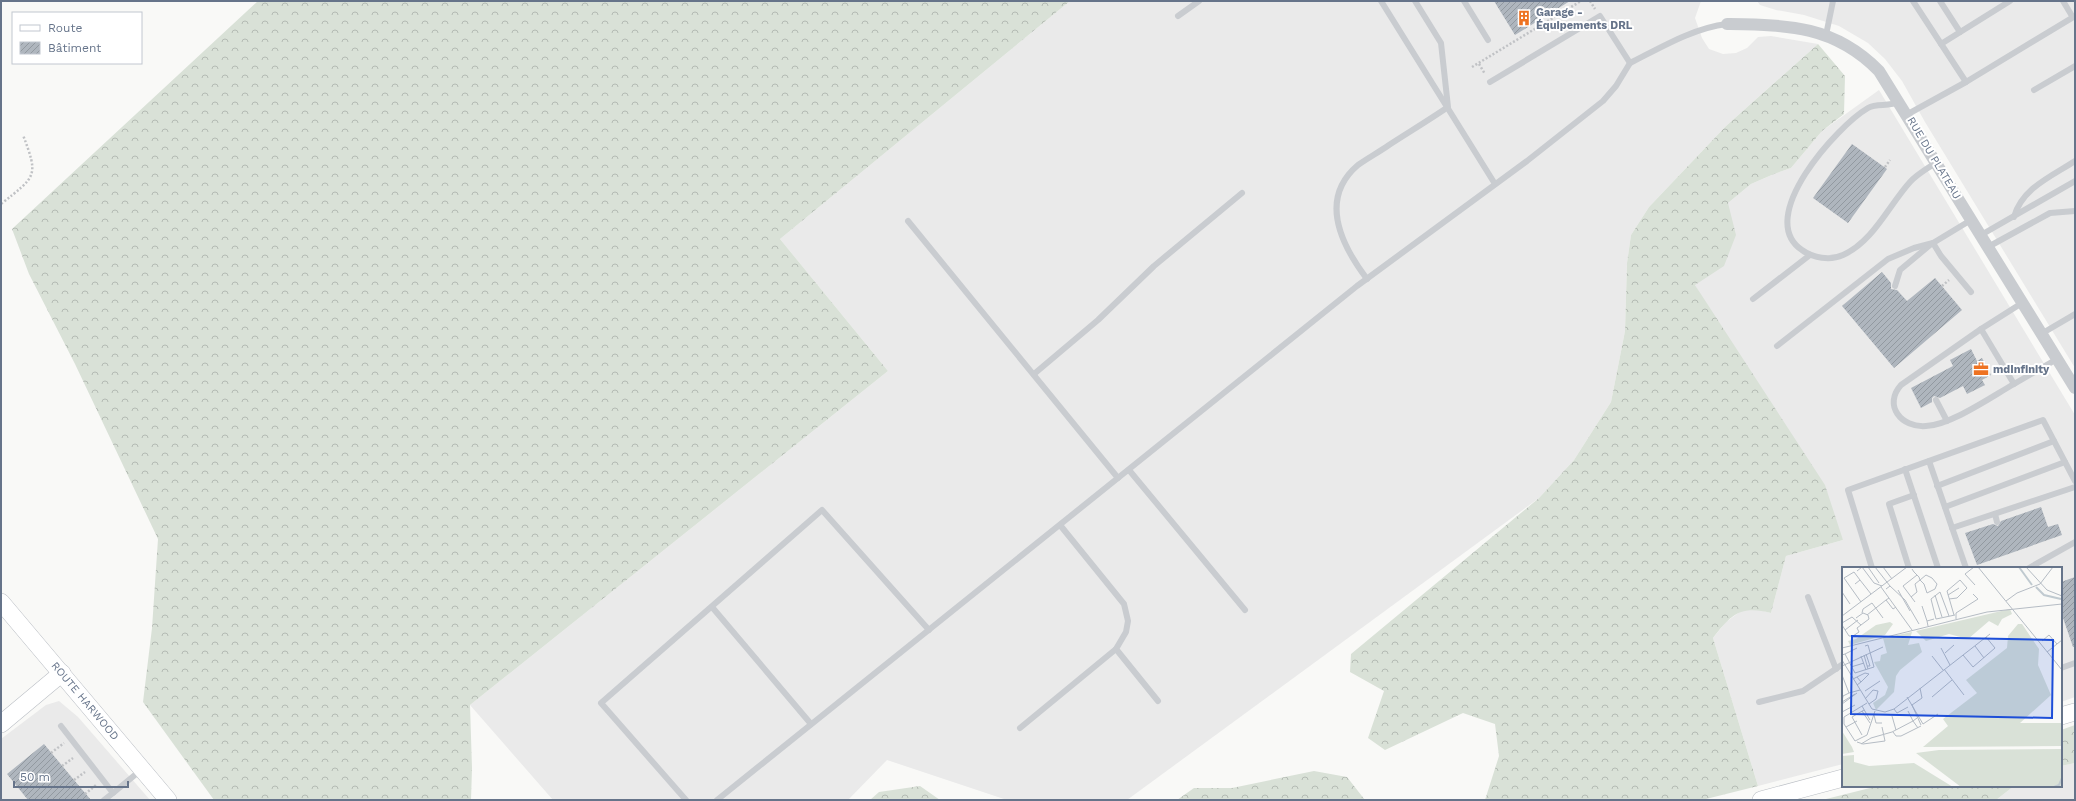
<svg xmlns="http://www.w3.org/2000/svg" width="2076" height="801" font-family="'Work Sans',sans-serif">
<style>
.built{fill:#eaeaea}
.forest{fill:url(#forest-crowns)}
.building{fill:url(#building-hatch)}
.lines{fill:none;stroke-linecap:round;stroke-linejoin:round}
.secondary-casing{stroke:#bbbfc5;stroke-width:18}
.path{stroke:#c0c2c5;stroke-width:2.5;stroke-dasharray:2 2;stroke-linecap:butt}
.lane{stroke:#c9ccd0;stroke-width:6}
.street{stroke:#c9ccd0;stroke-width:12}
.secondary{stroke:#fff;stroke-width:17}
.labels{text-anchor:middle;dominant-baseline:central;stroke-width:4;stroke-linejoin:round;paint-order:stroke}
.poi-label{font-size:11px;font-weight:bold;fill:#66748a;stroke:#fff;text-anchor:start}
.street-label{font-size:11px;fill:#66748a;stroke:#fff}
.inset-river{fill:none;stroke:#c0cad0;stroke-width:2}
.inset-road{fill:none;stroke:#b5bcc4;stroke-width:1}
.view{fill:#1d4ed8;fill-opacity:0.15;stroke:#1d4ed8;stroke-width:2}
.inset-edge{fill:none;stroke:#66748a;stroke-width:2}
</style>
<defs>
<pattern id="forest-crowns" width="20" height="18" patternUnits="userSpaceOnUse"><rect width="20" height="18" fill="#d9e1d7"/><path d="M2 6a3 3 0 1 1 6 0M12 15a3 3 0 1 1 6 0" fill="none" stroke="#b4bbb4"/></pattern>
<pattern id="building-hatch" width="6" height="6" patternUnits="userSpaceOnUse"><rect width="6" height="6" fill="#afb6be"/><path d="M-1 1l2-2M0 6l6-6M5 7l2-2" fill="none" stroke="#9299a0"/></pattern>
</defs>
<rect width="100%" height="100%" fill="#f9f9f7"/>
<g class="built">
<polygon points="1070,1 1701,1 1695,18 1702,38 1709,49 1723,54 1736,53 1747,48 1758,37 1771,36 1818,44 1726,126 1649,207 1631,235 1627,263 1625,331 1611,402 1574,460 1539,498 1127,800 1007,800 887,760 848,800 553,800 470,705 888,371 780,239"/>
<polygon points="1757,1 2075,1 2075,368 1925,122 1902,81 1885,59 1868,43 1839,26 1804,15 1776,10 1760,5"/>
<polygon points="1879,90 2075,415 2075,697 2061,702 2061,568 1843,568 1843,764 1758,786 1713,638 1726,622 1741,611 1756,609 1771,613 1786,556 1843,540 1695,285 1728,203 1751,184 1774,174 1791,168 1822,131"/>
<polygon points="59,701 78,717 150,800 1,800 1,739 46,705"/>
<polygon points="2075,763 2075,800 1996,800 2014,786 2061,786 2061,766"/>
</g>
<g class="forest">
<polygon points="258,1 1070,1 780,239 888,371 470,705 472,768 471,800 214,800 143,702 152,628 158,539 75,364 29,274 12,229"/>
<path d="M1818,44L1845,76L1844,114L1822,131L1791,168L1774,174L1751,184L1728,203L1736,235L1724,266L1695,285L1825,485L1843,540L1786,556L1771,613C1740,605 1731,615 1713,638L1758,786L1702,800H1485L1499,756L1495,724L1463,713L1385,750L1368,738L1384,691L1350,672L1351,654L1539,498L1574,460L1611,402L1625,331L1627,263L1631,235L1649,207L1726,126Z"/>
<polygon points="2075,725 2075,763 2061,766 2061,730"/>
<polygon points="1314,771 1347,777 1365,800 1177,800 1194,788 1232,788"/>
<polygon points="920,786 940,800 870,800 879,792"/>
<polygon points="1878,786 2014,786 1996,800 1822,800"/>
</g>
<g class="building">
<polygon points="1494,1 1570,1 1515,35"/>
<polygon points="1852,144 1887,169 1848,223 1813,198"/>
<polygon points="1882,272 1891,283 1891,289 1897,290 1907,301 1935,278 1962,310 1894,368 1842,306"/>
<polygon points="1971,349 1977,361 1982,358 1991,375 1982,380 1985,385 1967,394 1963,386 1940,398 1934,396 1932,398 1932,402 1921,408 1911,388 1953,366 1950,360"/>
<polygon points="2041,507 2048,527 2058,524 2062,535 1977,565 1965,533 1993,524 1998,526 2001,521"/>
<polygon points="2075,577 2075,647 2073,647 2061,612 2061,582"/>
<polygon points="44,744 74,780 91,800 28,800 7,774"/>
</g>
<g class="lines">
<g class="secondary-casing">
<g id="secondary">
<polyline points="1,602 168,800"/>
<polyline points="2061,716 2075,712"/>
<polyline points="1,724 62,673"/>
<polyline points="1761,800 1843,778"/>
</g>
</g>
<g class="path">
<polyline points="1590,1 1595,9"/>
<polyline points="1479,64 1485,74"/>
<polyline points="1472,67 1581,1"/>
<polyline points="1885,167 1890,160"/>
<path d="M1,204C36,176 39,177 23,135"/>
<polyline points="1942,286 1949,280"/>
<polyline points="51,753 64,743"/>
<polyline points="62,766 73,758"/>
<polyline points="74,780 85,772"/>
<polyline points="85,794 96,785"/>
</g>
<g class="lane">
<polyline points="1381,1 1495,184"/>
<polyline points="1464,1 1488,40"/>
<polyline points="1913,1 1966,82"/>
<polyline points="1940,1 1960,32"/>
<polyline points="2063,1 2072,16"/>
<polyline points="1178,16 1199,1"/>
<polyline points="1826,35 1833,1"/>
<polyline points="1941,44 2010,1"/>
<path d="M1490,82L1600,16L1630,63C1660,48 1693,28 1727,24"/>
<polyline points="2034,90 2075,66"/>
<path d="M1899,101C1889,108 1878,102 1868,108C1837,126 1754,218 1802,250C1813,258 1830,261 1843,255C1873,242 1889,205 1910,182C1917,174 1928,168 1937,162"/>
<polyline points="1908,114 1966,82 2075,16"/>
<path d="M2014,217C2022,188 2052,176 2075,161"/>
<polyline points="908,221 1118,478"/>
<polyline points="1981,235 2075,181"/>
<polyline points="1988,247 2050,213 2075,211"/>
<path d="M1367,279C1342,246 1318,199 1358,165C1368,158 1379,152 1389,145C1409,132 1429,120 1448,107L1441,43L1415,1"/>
<polyline points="1895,286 1900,270 1930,245"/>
<polyline points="1971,292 1941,256 1933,243 1971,220"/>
<polyline points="1753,299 1810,255"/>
<polyline points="2022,303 1981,329 2014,384 2057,359"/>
<path d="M1981,329L1901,385C1883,405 1901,428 1926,426C1951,425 1991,397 2014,384"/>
<polyline points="2041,334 2075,314"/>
<polyline points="1777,346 1888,259 1914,248 1933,243"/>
<polyline points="1034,374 1098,320 1154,266 1242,193"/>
<polyline points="1936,400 1947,421"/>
<polyline points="1929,461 1966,568"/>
<polyline points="1905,469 1938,568"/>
<polyline points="1129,470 1245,610"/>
<polyline points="1937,486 2054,441"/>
<polyline points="1945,507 2065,462"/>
<polyline points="1995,514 1997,522"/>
<polyline points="1060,525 1124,604 1128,621 1126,632 1116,649 1158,701"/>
<polyline points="1952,528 2075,487"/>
<polyline points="1872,568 1848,490 2043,420 2075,481"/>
<polyline points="1909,568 1889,504 1914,495"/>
<polyline points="2029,568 2075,542"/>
<polyline points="1808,597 1836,669"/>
<polyline points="712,607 811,724"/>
<polyline points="2061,668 2075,663"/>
<polyline points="1759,702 1803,691 1843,664"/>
<polyline points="61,726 113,793 141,770"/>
<polyline points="1020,728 1116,649"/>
<polyline points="104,800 113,793"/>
<polyline points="686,800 601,703 822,510 929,630"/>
<polyline points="717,800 1357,286 1527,161 1603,101 1616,86 1630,63"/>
</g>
<path class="street" d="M1727,24C1787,25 1834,25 1879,71L2075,388"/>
<use href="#secondary" class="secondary"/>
</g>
<defs>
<g id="building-bare" transform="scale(1.2)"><path d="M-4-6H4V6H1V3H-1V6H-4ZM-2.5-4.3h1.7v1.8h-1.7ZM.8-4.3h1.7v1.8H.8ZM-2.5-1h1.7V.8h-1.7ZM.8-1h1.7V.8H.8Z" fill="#ee7221" stroke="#fff" stroke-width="2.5" paint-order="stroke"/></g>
<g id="office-bare" transform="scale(1.2)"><path d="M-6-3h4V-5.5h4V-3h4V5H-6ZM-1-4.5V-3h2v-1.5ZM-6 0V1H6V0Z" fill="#ee7221" stroke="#fff" stroke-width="2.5" paint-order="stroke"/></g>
</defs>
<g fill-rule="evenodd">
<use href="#building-bare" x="1524" y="18"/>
<use href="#office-bare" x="1981" y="369"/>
</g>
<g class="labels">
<g class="poi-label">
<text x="1536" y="12">Garage -<tspan x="1536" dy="13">Équipements DRL</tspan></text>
<text x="1993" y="369">mdInfinity</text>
</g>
<g class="street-label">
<text transform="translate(1934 158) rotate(59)">RUE DU PLATEAU</text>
<text transform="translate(85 701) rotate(50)">ROUTE HARWOOD</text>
</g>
</g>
<g transform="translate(1842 567)">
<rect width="220" height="220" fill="#f9f9f7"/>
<path d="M168,42L170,47L160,52L156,59L147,54L126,72L107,67L84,74L74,64ZM48,55L51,57L43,68L8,78L6,74L14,72L34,58ZM176,57H180L197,82L196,98L209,128L178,156H220V179L81,180L106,159L101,152L135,126L124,113L165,81L166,69ZM70,65L66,78L77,76L80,85L58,103L54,109L52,125L34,143L31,136L43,128L46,120L32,95L38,94L39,88L45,86L41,71ZM0,164L10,180L12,185L0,187ZM220,182V220H119L74,186L97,183ZM12,188V195L27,199L72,196L111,220H0V189Z" fill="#d9e1d7"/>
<path class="inset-river" d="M177,0L190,18M194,20L202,28L219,32M212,220L217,218L220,211"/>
<path class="inset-road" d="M26,0L37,16M33,0L48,19L44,22M41,0L50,12M132,0L123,7L133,18M136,0L220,103M184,0L205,23L220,29M15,4L20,0L32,16L40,19M18,13L12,5L2,11L19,35M13,17L18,13L29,27M48,19L63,33L77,57M39,20L70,63M56,23L68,44M0,25L8,37M93,28L100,50M106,28L117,21M69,30L75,25L73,17L78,13L84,8L90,11L95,17L93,22L85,26L82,17L78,13L77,10L72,5L70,2M47,31L44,33L51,42L54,40M107,32L115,31L125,21L118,13L105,24L112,48M164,34L175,26L198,17L211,0M73,35L61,19L75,8M80,39L85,54M20,46L21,42L30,36L41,51M25,48L44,33M0,49L65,0M107,49L98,25L89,32L94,52L113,48M14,51L21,46L26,48M114,52V46L136,32L131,27M0,56L10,50L19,58M0,58L7,69H11L17,65L15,61L27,52L26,48M86,59L85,54L92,52M3,63L16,53M200,74L207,68L215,77M133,79L142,91M0,81L145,45L220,37M99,81L108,98M205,85L220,73M103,86L112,78M3,87L15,81M24,87L28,99H25M0,88L3,87L13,106L32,100L26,78L23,79M22,88L26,102M121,88L131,100L153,81L144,70M19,89L24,103M90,89L101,103M0,93L30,142L43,145L52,142L55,146L66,140M0,99L41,80M9,100L22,96M102,102L122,128M0,108L7,126L18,123M15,110L23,106L27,107L19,115M11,112L15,110L19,115L15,118M78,121L80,131L70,138L79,158M23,124L38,114M65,130L81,157L96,147M90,130L110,113M23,132L31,123L36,124L34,132L27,137M0,135L13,127M0,135L1,129L7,126M25,136L2,150V157L13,174L25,168L33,144M0,137L15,126M20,139L28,153M52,142L148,67M20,144L28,156M0,145L13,138M32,148L34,156H40M50,149L54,163M75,151L71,154L76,161M4,160L15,154M51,165L54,169H59L79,159M20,168L10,150L22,143M15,175L21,177L43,174L40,160M19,177L29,171L50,165L71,154L66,144"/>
<path class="view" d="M10,69L211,73L210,151L9,147Z"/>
<rect width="220" height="220" class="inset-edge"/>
</g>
<rect width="2076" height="801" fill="none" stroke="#66748a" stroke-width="4"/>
<rect x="12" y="12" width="130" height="52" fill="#ffffff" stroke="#c2c7d0"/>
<rect x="20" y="25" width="20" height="6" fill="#ffffff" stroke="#c2c7d0"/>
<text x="48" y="32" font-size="12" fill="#66748a">Route</text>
<rect x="20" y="42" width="20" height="12" fill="url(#building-hatch)" stroke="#c2c7d0"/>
<text x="48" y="52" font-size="12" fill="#66748a">Bâtiment</text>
<path d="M14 781v6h114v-6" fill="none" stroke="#66748a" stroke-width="2"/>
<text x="20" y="781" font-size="12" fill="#66748a" stroke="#ffffff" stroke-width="3" paint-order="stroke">50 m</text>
</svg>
